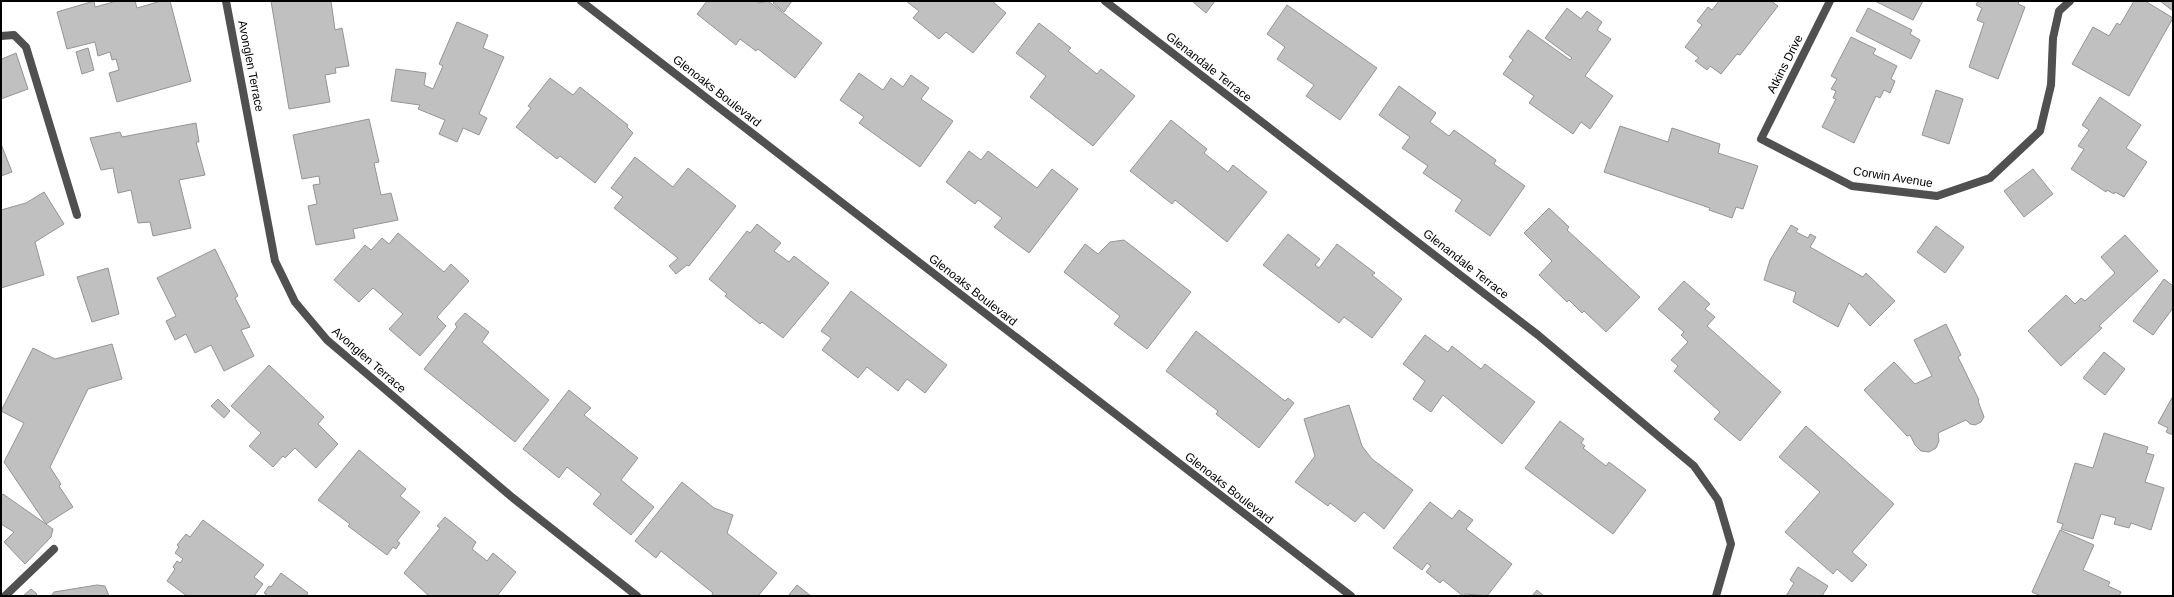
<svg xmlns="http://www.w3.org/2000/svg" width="2174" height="597" font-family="Helvetica,sans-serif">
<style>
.building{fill:#c0c0c0;stroke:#949494}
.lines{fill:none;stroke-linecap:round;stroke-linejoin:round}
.service{stroke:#505050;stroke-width:8}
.minor{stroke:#505050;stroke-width:8}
.tertiary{stroke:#505050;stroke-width:8}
.labels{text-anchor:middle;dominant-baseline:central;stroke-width:3.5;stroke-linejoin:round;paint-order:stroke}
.street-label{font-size:12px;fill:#000;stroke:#fff}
</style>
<rect width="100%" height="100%" fill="#fff"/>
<g class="building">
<polygon points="94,1 95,7 117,1 135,1 137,8 161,1 170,1 191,81 117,102 109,73 119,70 116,59 112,60 110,52 98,56 95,42 67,49 57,12"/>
<polygon points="271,1 331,1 335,30 342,28 349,66 335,68 336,73 325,75 330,102 289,109"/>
<polygon points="707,1 756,1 759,3 768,1 822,43 795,78 758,49 756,51 740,39 736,45 697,14"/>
<polygon points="775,1 792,1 784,12 773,3"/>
<polygon points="906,1 992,1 1006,13 973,53 946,32 939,39 913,18 919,11"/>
<polygon points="1192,1 1215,1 1206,13"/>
<polygon points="1719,1 1771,1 1778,6 1740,55 1737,54 1721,74 1710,66 1707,70 1695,61 1699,58 1685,47 1702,25 1697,21 1708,7 1712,10"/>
<polygon points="1875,1 1923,1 1913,20"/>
<polygon points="1978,1 2019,1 2018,4 2025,7 1998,79 1969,67 1984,23 1977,20 1982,8 1976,5"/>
<polygon points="2134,1 2145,1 2173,18 2129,96 2072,64 2093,27 2109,36 2117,23 2120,25"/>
<polygon points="2160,1 2173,1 2173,11"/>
<polygon points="1287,5 1377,68 1340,120 1306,96 1314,85 1277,59 1285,47 1267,34"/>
<polygon points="1567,8 1581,19 1587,11 1602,22 1597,30 1611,39 1585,76 1613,96 1590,129 1581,122 1573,134 1529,103 1534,96 1503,74 1513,60 1509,57 1528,30 1570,60 1572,58 1545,38"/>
<polygon points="1868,8 1912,30 1910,34 1920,40 1911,59 1856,31"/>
<polygon points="457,22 488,35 483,48 504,57 479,114 487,118 479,135 463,128 457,142 439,134 445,120 418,109 420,105 391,101 396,69 426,73 424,85 433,89 443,66 439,64"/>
<polygon points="1039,23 1071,48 1068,51 1097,74 1101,69 1135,96 1093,146 1030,97 1046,76 1016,53"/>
<polygon points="1851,37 1876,49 1873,54 1897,66 1891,79 1895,81 1890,93 1884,90 1880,98 1876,96 1854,143 1822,127 1836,99 1833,98 1836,91 1831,89 1837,79 1831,76"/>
<polygon points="88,48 94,70 82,74 76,52"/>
<polygon points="16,53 28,89 1,99 1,57 2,59"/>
<polygon points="859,73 883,90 891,78 903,87 911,75 929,88 921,99 953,121 920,167 859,123 864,117 840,100"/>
<polygon points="550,78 573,95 580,87 628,125 627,127 633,133 595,183 560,156 557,159 516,127 531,108 528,106"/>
<polygon points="1399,86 1436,113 1430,122 1449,136 1454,130 1496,160 1494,164 1525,186 1490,236 1455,211 1462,200 1423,173 1428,166 1402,148 1410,137 1379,115"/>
<polygon points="1936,90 1963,99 1949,144 1922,135"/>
<polygon points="2100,97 2141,125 2126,148 2147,162 2124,197 2115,192 2114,194 2107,190 2106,192 2071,169 2084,149 2078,146 2089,130 2082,125"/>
<polygon points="369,119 379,162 374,163 381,195 391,193 398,220 353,229 355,238 316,245 308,206 317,204 313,185 320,184 319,176 302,179 293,135"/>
<polygon points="1171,120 1207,149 1204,153 1228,172 1233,165 1267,192 1227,242 1175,200 1172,204 1130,171"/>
<polygon points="196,123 199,142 196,142 205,175 179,180 191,228 153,236 150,222 138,223 131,190 118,193 113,168 101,170 90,138 120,132 122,137"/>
<polygon points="1620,126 1668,142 1672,128 1720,144 1718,153 1758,166 1743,209 1736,207 1732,218 1709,210 1710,208 1604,172"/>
<polygon points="1,144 12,172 1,176"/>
<polygon points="969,151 981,160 988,151 1037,188 1052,169 1078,189 1029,253 994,227 1002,218 978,200 975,204 946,182"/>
<polygon points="635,157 673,187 688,168 736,206 689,266 687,265 676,274 669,266 678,258 614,208 623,197 611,188"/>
<polygon points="2033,169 2053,194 2024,217 2004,191"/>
<polygon points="44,192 64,224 35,242 44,275 1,288 1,210 26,203"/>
<polygon points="1549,208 1569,227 1567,230 1640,297 1606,332 1584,311 1582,313 1569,300 1567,302 1539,275 1552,261 1524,233"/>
<polygon points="757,224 781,243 774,251 789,262 794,256 829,283 783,338 762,322 760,324 725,296 727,294 709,279 747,231 750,233"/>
<polygon points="1791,225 1798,229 1796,232 1808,238 1810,234 1816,237 1810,247 1863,277 1866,273 1895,301 1870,326 1849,303 1838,327 1793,302 1796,292 1764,280 1770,260"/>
<polygon points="1936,226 1964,247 1945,273 1917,252"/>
<polygon points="398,233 444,272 451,264 469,281 437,317 446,326 420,356 389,329 403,314 373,288 359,302 334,280 365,245 371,250 382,238 389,244"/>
<polygon points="1288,234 1320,259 1315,265 1319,268 1337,244 1375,273 1372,275 1402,299 1372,338 1344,317 1339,323 1263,265"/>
<polygon points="2125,235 2158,271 2099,326 2102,328 2061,366 2028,331 2066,295 2075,304 2081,298 2085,301 2115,273 2101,257"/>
<polygon points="1124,240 1191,292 1147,349 1114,324 1120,316 1064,272 1085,244 1098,254 1110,242"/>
<polygon points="215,249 238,296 235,298 250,327 241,330 254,356 224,371 211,345 195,353 186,334 175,340 166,321 176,316 157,278"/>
<polygon points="108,268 119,314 92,322 77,277"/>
<polygon points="2164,279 2173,286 2173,308 2153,335 2133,321"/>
<polygon points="1684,281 1710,304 1705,309 1715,317 1707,326 1781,392 1740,441 1714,419 1720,412 1674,371 1678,366 1671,360 1688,342 1681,335 1684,332 1658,309"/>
<polygon points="851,291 947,365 925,393 907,379 898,391 867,367 858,378 822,350 831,338 821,331"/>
<polygon points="465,313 489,332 482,342 549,400 515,442 424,369 457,327 455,324"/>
<polygon points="1946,324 1961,355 1958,357 1979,400 1978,401 1984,417 1981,422 1975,425 1970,424 1966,420 1938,433 1939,441 1936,448 1929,452 1921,451 1915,445 1910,435 1907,436 1864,390 1894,362 1915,384 1932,376 1914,340"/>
<polygon points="1196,331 1285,401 1288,398 1294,403 1259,448 1216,414 1218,411 1166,371"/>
<polygon points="1425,335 1448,352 1452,346 1481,369 1485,364 1535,402 1502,444 1443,395 1431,412 1413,399 1425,381 1403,364"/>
<polygon points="112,344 122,379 88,389 50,467 61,484 59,486 73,507 46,524 4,462 24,423 1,411 33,348 55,359"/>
<polygon points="2104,352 2125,369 2105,395 2083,378"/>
<polygon points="269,365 324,417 318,424 338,444 316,468 295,448 285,458 283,456 273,467 249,446 261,433 231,406"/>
<polygon points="569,390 591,408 584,415 638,458 621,480 654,507 631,535 593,504 601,494 567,467 559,478 523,449"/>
<polygon points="2173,396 2173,435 2166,432 2168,428 2158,423"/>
<polygon points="218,399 230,411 224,418 211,406"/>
<polygon points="1349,405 1362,446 1372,459 1413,490 1384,529 1364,512 1355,522 1330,503 1328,506 1295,482 1315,456 1304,419"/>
<polygon points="1560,421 1584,439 1581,443 1585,446 1583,448 1606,466 1609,462 1646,490 1613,534 1525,468"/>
<polygon points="1806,426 1894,504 1852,552 1867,565 1852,582 1837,569 1833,574 1785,532 1820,492 1779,457"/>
<polygon points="2104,433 2148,447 2146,453 2154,455 2145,482 2164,488 2151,530 2131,523 2129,528 2114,524 2116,518 2101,514 2093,539 2061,529 2063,524 2057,522 2075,463 2093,468"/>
<polygon points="359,450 406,489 400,496 420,512 397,541 400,543 396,549 393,547 387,555 348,526 350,524 318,500"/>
<polygon points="682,482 714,508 733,515 727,533 777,573 758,596 711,596 713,593 661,551 656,558 635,541"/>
<polygon points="3,494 53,529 51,537 25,564 4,542 14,532 1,524 1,496"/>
<polygon points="1430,502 1452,519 1459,510 1473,520 1466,529 1512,564 1487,596 1466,594 1463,596 1443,580 1440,583 1426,572 1431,566 1427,563 1422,570 1393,548"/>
<polygon points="445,517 476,542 472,549 487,561 493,553 516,572 497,596 429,596 404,573 440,528 437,526"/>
<polygon points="203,520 264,565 254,577 263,584 254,596 187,596 167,581 175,569 173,567 177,561 180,563 183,559 175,553 179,547 177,545 186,534 190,537"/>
<polygon points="2060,530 2094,545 2083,570 2110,582 2108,586 2121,592 2119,596 2041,596 2032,592"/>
<polygon points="1798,567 1828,586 1822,596 1786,596 1794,583 1790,580"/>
<polygon points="281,573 308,593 306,596 264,596 266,594 264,593 269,586 271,587"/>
<polygon points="97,585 105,586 109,596 51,596 54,592"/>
<polygon points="797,585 811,596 788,596"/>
<polygon points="31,589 37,594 35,596 23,596"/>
<polygon points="1537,590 1544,596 1532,596"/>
</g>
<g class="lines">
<g class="service">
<polyline points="1,36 14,35 26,47 77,215"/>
<polyline points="5,596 54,549"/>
</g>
<g class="minor">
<polyline points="226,1 275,261 295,302 327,340 513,498 637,596"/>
<polyline points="1105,1 1538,335 1694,466 1718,500 1731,544 1716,596"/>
<polyline points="1830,1 1761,139 1852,186 1937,196 1990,178 2040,131 2051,85 2053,38 2059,11 2070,1"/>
</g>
<polyline class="tertiary" points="581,1 1351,596"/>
</g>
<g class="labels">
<g class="street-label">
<text transform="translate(1785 64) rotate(-63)">Atkins Drive</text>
<text transform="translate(251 66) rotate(79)">Avonglen Terrace</text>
<text transform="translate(1209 67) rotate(38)">Glenandale Terrace</text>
<text transform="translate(717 91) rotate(38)">Glenoaks Boulevard</text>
<text transform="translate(1893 177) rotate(9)">Corwin Avenue</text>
<text transform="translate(1466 264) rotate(38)">Glenandale Terrace</text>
<text transform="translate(973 290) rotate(38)">Glenoaks Boulevard</text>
<text transform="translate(369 360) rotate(41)">Avonglen Terrace</text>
<text transform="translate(1229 488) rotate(38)">Glenoaks Boulevard</text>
</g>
</g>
<rect width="2174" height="597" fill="none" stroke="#000000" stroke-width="4"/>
</svg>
